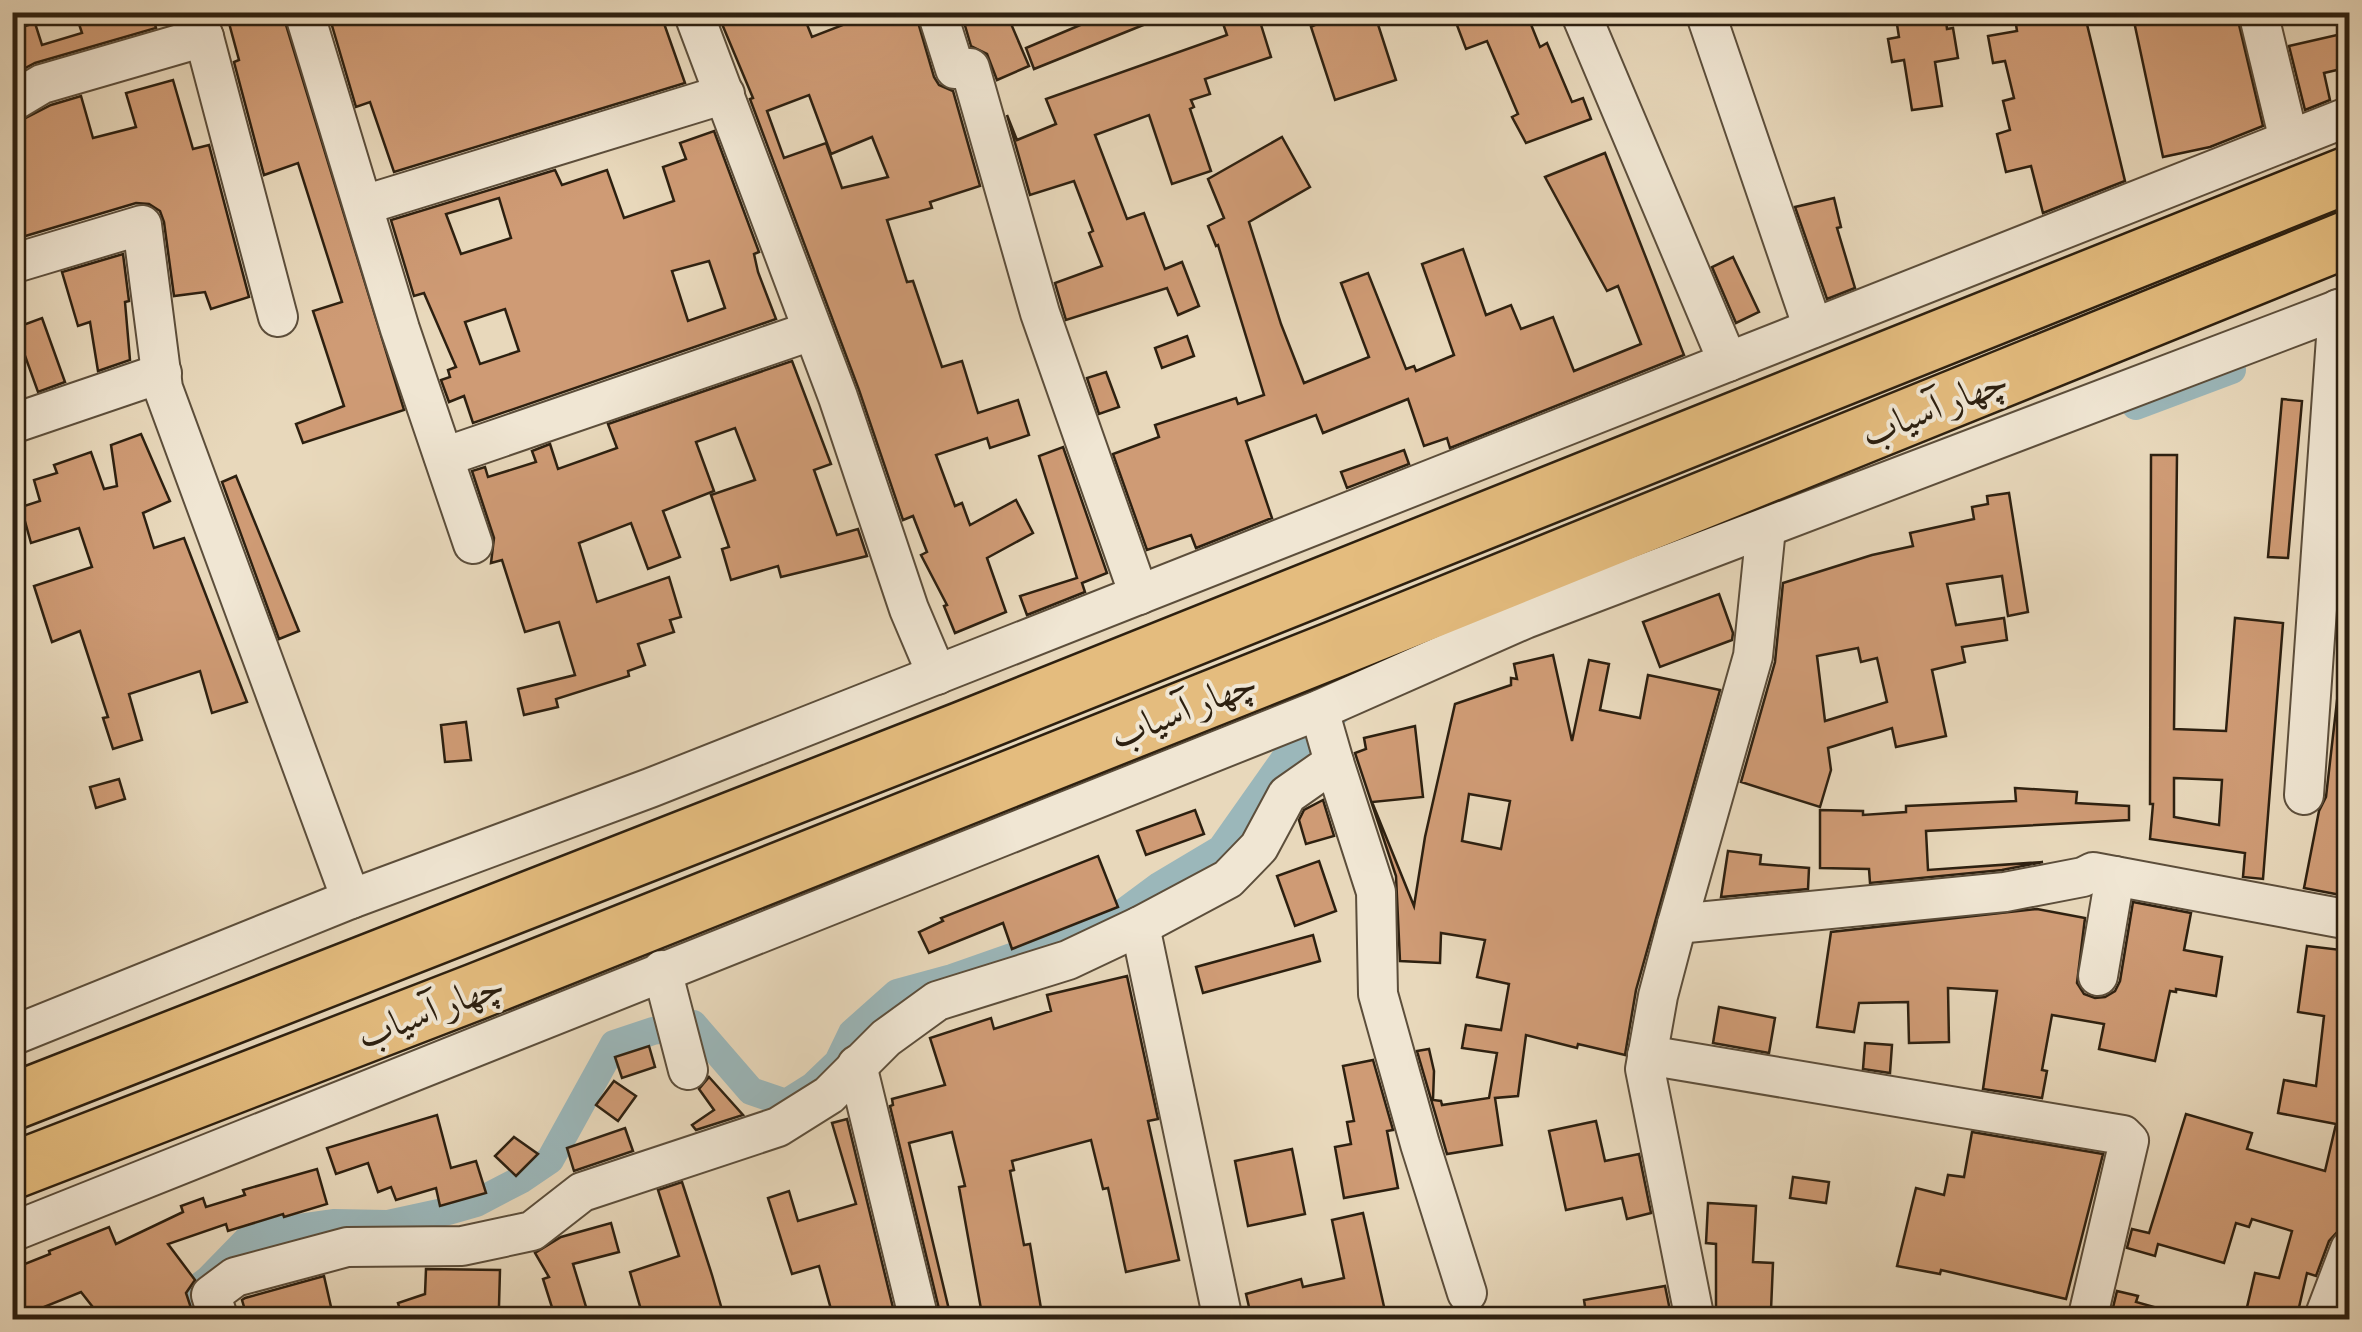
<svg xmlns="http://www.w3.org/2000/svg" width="2362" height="1332" font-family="'EB Garamond',Amiri,serif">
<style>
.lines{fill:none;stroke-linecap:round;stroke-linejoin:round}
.canal{stroke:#9bb7ba;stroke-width:28}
.building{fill:#cf9b75;stroke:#2d2010;stroke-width:2.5;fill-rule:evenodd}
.minor-casing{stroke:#5c4e3b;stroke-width:42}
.highway-casing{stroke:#2d2010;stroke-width:60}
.minor{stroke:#f0e6d3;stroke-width:38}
.highway{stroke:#e4bc7e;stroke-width:55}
.labels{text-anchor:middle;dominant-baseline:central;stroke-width:8;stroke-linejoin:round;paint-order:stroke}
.street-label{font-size:38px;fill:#2d2010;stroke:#f0e6d3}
</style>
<rect width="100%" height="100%" fill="#e8d8bb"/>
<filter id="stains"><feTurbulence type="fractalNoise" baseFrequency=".002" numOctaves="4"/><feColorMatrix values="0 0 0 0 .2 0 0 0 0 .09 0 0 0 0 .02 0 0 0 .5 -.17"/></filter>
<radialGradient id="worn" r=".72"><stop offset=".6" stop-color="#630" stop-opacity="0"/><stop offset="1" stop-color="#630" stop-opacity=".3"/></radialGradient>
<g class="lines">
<g class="canal">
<polyline points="2136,406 2232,370"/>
<polyline points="160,1316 208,1280 247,1240 276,1231 333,1223 388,1224 448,1211 476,1203 522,1179 550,1160 614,1044 653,1031 693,1024 751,1091 786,1103 813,1086 838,1062 852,1033 897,993 952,978 1109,923 1159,886 1221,849 1288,754 1336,712"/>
</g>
</g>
<g class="building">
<polygon points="75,12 151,12 156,28 35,63 12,75 12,30 35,23 42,45 82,33"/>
<polygon points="226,12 282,12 404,410 303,443 296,424 344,406 313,311 342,302 298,163 264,175 234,62 239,60"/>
<polygon points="328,12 660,12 685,83 394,172 370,102 356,107"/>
<path d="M717,12H802L812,37L876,12H915L934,77L939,85L953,91L980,186L930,202L932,208L887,220L907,282L913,281L942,367L962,361L978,413L1018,400L1029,435L990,448L987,438L936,455L955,506L962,503L970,525L1016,500L1033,533L987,558L1006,612L955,633L944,606L947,605L921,555L927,552L913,516L903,520L859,390L750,99L753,98ZM809,95L831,154L872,137L888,177L842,188L826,143L784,158L767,111Z"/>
<polygon points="961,12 1006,12 1029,66 997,80 987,54 971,46"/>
<polygon points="1097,12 1173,13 1034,69 1026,48 1085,23 1083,18"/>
<polygon points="1219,12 1257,12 1271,57 1205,79 1210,94 1191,100 1194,107 1190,109 1211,171 1172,184 1149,115 1095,135 1127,219 1144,213 1165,269 1182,262 1199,306 1178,315 1167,288 1066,320 1055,283 1102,266 1089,233 1093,231 1074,181 1030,195 1007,115 1017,140 1056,124 1046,99 1227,35"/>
<polygon points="1311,12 1374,12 1396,80 1335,100 1311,27 1315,25"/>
<polygon points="1452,12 1526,12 1540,47 1547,43 1572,102 1583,98 1591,119 1526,143 1512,117 1518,114 1487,41 1466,49"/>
<polygon points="1895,12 1945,12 1947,29 1953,28 1958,58 1935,62 1942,106 1912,110 1904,60 1892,62 1888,39 1899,37"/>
<polygon points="2014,12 2084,12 2125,181 2043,213 2031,166 2006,172 1997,134 2010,130 2003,101 2014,98 2005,61 1993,63 1988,36 2017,31"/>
<polygon points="2132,12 2236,12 2263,126 2210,147 2163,157"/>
<polygon points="2350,32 2350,67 2324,73 2330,100 2305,110 2289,46"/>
<polygon points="173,80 193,149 209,145 249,297 211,309 205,292 174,296 164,222 160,211 149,204 136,203 12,240 12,159 24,157 14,124 51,105 81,96 93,138 136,127 126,93"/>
<path d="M714,131L759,252L754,254L758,272L776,319L473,423L464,396L449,402L441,380L450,377L448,370L456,367L424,293L414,296L391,220L555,170L562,185L607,170L624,218L674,201L663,167L686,159L680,143ZM499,198L511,238L461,254L446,214ZM709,261L725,308L688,321L672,271ZM505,309L519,351L480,364L465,322Z"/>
<polygon points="1282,137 1310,187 1249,222 1281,324 1304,383 1369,357 1341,283 1368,273 1406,369 1414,366 1416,371 1454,355 1422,264 1463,249 1486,315 1511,305 1521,329 1553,317 1574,371 1641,344 1618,286 1607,291 1545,177 1605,153 1684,355 1450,448 1447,438 1424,446 1408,399 1323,433 1316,415 1246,441 1272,518 1196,548 1191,535 1147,550 1113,454 1159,437 1155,425 1236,398 1238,404 1264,395 1218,245 1216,246 1208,226 1224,218 1208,179"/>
<polygon points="1834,198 1841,227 1837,228 1855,288 1827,299 1795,207"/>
<polygon points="123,254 129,301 125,302 130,360 98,371 90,322 78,326 62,272"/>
<polygon points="1733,257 1759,312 1736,323 1712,267"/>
<polygon points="42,318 65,382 38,392 15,328"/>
<polygon points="1187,336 1194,356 1162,368 1155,348"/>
<polygon points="792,361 831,464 814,470 837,535 858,529 867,556 781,577 778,566 731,580 722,549 729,547 711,495 755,480 735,428 696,442 714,491 663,511 680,557 648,569 631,523 579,543 597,602 669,577 681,617 670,620 674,632 638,644 645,665 628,671 629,676 556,699 558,707 524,715 518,689 575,675 559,622 525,632 502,560 491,563 494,538 472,471 485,467 488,477 536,462 532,451 550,444 558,469 617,448 608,424"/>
<polygon points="1106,372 1119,407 1099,414 1087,378"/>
<polygon points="2282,399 2302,401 2288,558 2268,557"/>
<polygon points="141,434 170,501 143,513 154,548 184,538 247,702 212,713 200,671 129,694 142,740 113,749 103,718 108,717 80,631 52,642 34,586 92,567 79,528 31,543 21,507 40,501 34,480 57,473 54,465 91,452 104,489 117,486 111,445"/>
<polygon points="1063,447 1107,573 1082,583 1085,592 1027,615 1020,596 1077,578 1039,456"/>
<polygon points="1404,450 1409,464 1347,488 1341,472"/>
<path d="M2151,455H2177L2174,729L2226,731L2235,618L2283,623L2263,879L2243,877L2245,853L2150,839L2153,804H2150ZM2174,778L2222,780L2219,825L2174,817Z"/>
<polygon points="236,476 299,631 279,639 222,482"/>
<path d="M2009,493L2028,612L2008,616L2002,576L1947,584L1956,625L2004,618L2007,640L1962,647L1965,662L1932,670L1946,736L1896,747L1892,728L1828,748L1831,770L1820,807L1741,782L1775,662L1783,583L1872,555L1913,546L1910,533L1974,519L1972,507L1988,504L1987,496ZM1858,648L1861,662L1877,658L1887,702L1825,721L1817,656Z"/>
<polygon points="1719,594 1733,633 1732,640 1660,667 1643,622"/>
<path d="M1553,655L1572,741L1589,660L1609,664L1600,710L1640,718L1648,675L1720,690L1636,990L1625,1055L1578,1044L1577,1048L1526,1035L1518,1096L1495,1098L1502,1145L1447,1154L1417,1051L1429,1049L1434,1071L1433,1100L1441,1101L1442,1105L1489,1098L1497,1053L1462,1048L1466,1025L1501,1030L1509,984L1477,977L1485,940L1441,933L1440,963L1400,961L1396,876L1355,753L1366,749L1364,738L1415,726L1423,797L1372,802L1414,906L1425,837L1455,704L1511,685V678L1517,679L1514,664ZM1469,794L1510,801L1501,849L1462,841Z"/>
<polygon points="2338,692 2350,693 2350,878 2346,896 2304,888 2319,811 2326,797"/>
<polygon points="466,722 471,760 445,762 441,725"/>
<polygon points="119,779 125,799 96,808 90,787"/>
<polygon points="2015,788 2077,792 2076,803 2129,806 2129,820 1926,831 1928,870 2043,862 2002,870 1870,883 1869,869 1820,868 1820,810 1863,811 1863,815 1906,812 1906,806 2016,801"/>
<polygon points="1323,800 1334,836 1306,844 1299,820 1304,810"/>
<polygon points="1195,810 1204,834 1146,855 1137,831"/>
<polygon points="1728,851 1761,855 1760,864 1809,868 1808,889 1721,897"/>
<polygon points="1098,856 1118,907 1012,949 1003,923 929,953 919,932 943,921 941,918"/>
<polygon points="1319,861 1336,911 1295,926 1277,876"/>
<polygon points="2133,902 2191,913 2184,950 2222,957 2216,996 2176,989 2176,992 2170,991 2155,1061 2099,1049 2104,1024 2052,1015 2042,1070 2047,1071 2042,1098 1983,1089 1997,991 1948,988 1949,1042 1909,1043 1908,1002 1859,1003 1854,1032 1817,1027 1831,932 2037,909 2085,918 2077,983 2084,994 2095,998 2105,997 2115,991 2120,981"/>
<polygon points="1313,935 1320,961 1203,993 1196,967"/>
<polygon points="2307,946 2350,951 2350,1205 2346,1205 2339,1230 2329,1241 2316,1276 2307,1273 2296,1320 2244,1320 2255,1273 2279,1278 2292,1231 2252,1219 2249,1227 2236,1223 2224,1263 2158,1244 2155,1256 2127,1248 2132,1229 2149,1233 2186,1114 2252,1133 2247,1149 2325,1171 2336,1124 2278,1113 2284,1080 2316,1086 2324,1016 2298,1012"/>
<polygon points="1127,976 1158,1119 1148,1121 1179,1260 1126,1272 1108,1188 1103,1189 1091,1140 1012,1161 1014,1170 1010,1171 1024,1245 1030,1244 1043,1320 983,1320 959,1187 965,1186 952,1132 909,1143 950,1314 941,1317 890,1106 893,1105 892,1099 945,1085 930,1038 991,1018 994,1029 1051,1011 1047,995"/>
<polygon points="1719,1007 1775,1018 1769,1053 1713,1043"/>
<polygon points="1865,1043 1892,1045 1890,1073 1863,1069"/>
<polygon points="649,1046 655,1067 622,1078 615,1057"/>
<polygon points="1373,1060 1393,1130 1387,1131 1398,1188 1344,1198 1335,1147 1351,1144 1347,1122 1354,1121 1343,1066"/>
<polygon points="709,1077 743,1115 696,1130 692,1125 714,1110 699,1089"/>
<polygon points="614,1081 636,1096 618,1121 596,1105"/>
<polygon points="437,1115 451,1168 476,1161 486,1193 440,1206 436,1188 396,1200 391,1187 378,1192 368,1163 336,1174 327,1148"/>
<polygon points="847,1119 896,1320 834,1320 819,1266 792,1274 768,1198 789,1191 798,1221 856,1204 832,1123"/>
<polygon points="1596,1121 1605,1161 1639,1154 1651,1213 1627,1219 1622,1198 1566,1210 1549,1131"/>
<polygon points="625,1128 633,1151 574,1171 567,1148"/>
<polygon points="1972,1132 2103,1154 2066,1299 1941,1270 1940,1274 1897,1266 1916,1188 1944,1195 1948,1175 1964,1177"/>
<polygon points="514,1137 538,1154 516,1176 495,1156"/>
<polygon points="1292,1149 1305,1214 1248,1226 1235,1161"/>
<polygon points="317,1169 327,1204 284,1217 283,1214 228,1231 226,1224 168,1244 195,1280 186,1293 195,1320 103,1320 81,1292 12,1320 12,1269 50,1254 49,1251 109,1227 116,1244 183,1212 181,1206 203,1198 206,1207 245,1195 243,1190"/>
<polygon points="1793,1177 1829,1182 1826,1203 1790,1198"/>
<polygon points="682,1182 712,1275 725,1320 644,1320 630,1272 679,1256 658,1190"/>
<polygon points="1708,1203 1756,1206 1753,1262 1773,1263 1771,1310 1716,1308 1716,1244 1706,1243"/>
<polygon points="1363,1213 1387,1320 1252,1320 1246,1294 1301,1279 1303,1287 1344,1278 1332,1220"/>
<polygon points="611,1223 619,1252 573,1264 590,1320 556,1320 543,1279 549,1277 535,1253 561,1237"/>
<polygon points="426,1269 500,1270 499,1306 503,1320 403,1320 398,1303 425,1294"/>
<polygon points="324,1276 334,1320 248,1320 242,1300 245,1298"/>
<polygon points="1665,1286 1672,1320 1587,1320 1584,1300"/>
<polygon points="2117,1291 2138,1296 2136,1302 2175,1313 2174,1320 2110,1320"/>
</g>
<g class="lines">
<g class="minor-casing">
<g id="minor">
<polyline points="194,12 204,37 278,317"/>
<polyline points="304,12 400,329 473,544"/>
<polyline points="693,12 838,397 909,609 937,675"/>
<polyline points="937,12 955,69 970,68 1040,313 1139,595"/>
<polyline points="1580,12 1728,362"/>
<polyline points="1705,12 1813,328"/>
<polyline points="2258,12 2289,140"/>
<polyline points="12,102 42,84 204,37"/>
<polyline points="364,205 725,94"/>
<polyline points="12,264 142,225 163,388 351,899"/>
<polyline points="12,424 162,373"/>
<polyline points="444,457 811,331"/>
<polyline points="1334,762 1376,892 1378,994 1420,1144 1467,1293"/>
<polyline points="2304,795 2338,309"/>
<polyline points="1677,924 2005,892 2083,877 2093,872 2350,920"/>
<polyline points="1140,926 1223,1320"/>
<polyline points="662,970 688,1070"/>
<polyline points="2098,976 2115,876"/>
<polyline points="12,1036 351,899 650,788 2350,116"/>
<polyline points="1647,1055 2123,1135 2129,1141 2087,1320"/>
<polyline points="857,1065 919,1320"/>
<polyline points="12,1232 1319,710 1525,619 2350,305"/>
<polyline points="219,1320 211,1295 235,1277 347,1247 462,1246 532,1231 582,1192 778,1127 829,1095 886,1038 937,1001 1068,960 1140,926 1228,879 1259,847 1287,795 1334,762 1319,710"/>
<polyline points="1695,1320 1645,1069 1658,996 1677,924 1753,656 1766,528"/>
<polyline points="2323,1320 2350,1249"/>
</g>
</g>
<g class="highway-casing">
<g id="highway">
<polyline points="12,1102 962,730 2350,174"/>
<polyline points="12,1171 475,992 1333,650 2350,238"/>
</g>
</g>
<use href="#minor" class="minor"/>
<use href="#highway" class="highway"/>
</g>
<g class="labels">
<g class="street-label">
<text transform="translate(1934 406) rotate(-22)">چهار آسیاب</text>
<text transform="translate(1183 708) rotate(-22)">چهار آسیاب</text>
<text transform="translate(430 1009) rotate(-21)">چهار آسیاب</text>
</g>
</g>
<rect width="2362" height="1332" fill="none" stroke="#e8d8bb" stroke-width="50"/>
<rect x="15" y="15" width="2332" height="1302" fill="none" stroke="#2d2010" stroke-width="5"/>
<rect x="25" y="25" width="2312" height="1282" fill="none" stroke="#2d2010" stroke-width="2.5"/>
<rect width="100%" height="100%" filter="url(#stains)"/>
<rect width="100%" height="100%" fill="url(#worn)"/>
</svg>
